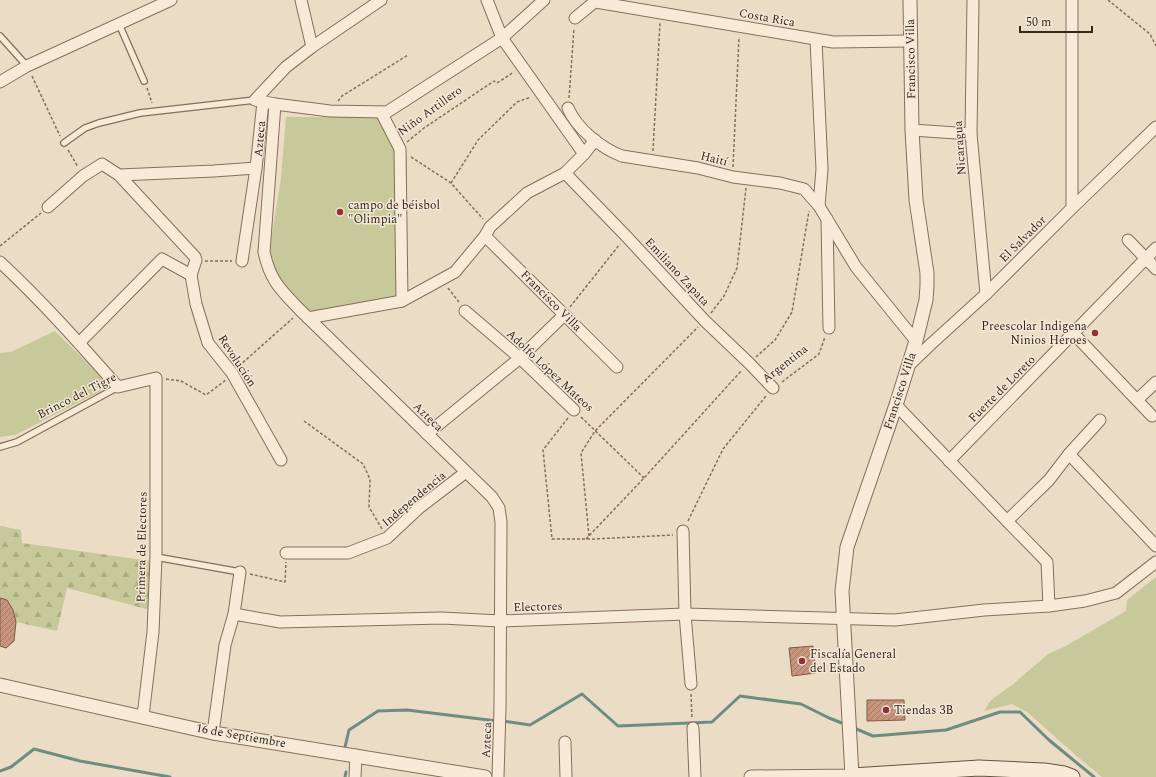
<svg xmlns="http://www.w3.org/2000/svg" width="1156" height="777" font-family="Spectral,serif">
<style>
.grass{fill:#c8c99a}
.forest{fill:url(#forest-firs)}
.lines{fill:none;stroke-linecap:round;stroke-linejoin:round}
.stream{stroke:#6e8d82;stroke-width:3}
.building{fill:url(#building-hatch);stroke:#835744}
.service-casing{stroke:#856e5c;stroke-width:8}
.minor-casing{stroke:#856e5c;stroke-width:13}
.tertiary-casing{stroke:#856e5c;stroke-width:15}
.secondary-casing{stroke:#675040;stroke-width:17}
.path{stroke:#856e5c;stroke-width:1.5;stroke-dasharray:3 2;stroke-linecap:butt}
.service{stroke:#f7ebd8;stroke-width:5.5}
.minor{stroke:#f7ebd8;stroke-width:11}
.tertiary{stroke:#f7ebd8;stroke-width:13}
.secondary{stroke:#f7ebd8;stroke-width:15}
.poi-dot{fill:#91303a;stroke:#f3e7d5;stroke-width:1.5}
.labels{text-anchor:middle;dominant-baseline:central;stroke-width:3;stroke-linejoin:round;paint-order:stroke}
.street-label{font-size:12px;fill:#36281f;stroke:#f3e7d5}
.poi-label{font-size:12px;fill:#36281f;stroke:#f3e7d5;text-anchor:start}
</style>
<defs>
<pattern id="forest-firs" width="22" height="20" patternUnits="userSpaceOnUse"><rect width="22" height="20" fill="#c8c99a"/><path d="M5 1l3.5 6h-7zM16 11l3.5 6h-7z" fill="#acad84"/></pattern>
<pattern id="building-hatch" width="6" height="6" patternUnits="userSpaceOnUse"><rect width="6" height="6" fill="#c7957e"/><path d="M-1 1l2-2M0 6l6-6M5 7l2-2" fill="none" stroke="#a27a67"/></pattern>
</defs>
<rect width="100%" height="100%" fill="#ebdcc5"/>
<g class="grass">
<polygon points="286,117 378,117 407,159 399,296 308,315 272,269 270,247 281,178"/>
<polygon points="55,331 111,386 15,435 0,437 0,353 11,352"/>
<polygon points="1156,577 1156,777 1102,777 1079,758 1027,712 1012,704 984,711 991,700 1012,685 1048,654 1064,647 1126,611 1127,600"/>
</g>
<polygon class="forest" points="0,526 21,530 22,543 151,561 154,611 67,588 57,631 16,622 13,610 0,598"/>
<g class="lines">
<g class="stream">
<polyline points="503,721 530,725 582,694 618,726 712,722 740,696 801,704 829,718 847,725"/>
<polyline points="854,728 873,736 946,730 1000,712 1020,712 1049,740 1094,777"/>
<polyline points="345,747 349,730 378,711 407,710 497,721"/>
<polyline points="0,771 11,767 34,749 80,761 170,777"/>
<polyline points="345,777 346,772"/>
</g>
</g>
<g class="building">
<polygon points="0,598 7,600 13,610 16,622 14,641 6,648 0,646"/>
<polygon points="813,646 816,673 792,676 789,648"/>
<polygon points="867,700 904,700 905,720 867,721"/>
</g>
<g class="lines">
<g class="service-casing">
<g id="service">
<polyline points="119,24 144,81"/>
<polyline points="0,36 27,66"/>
<polyline points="64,143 85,128 99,123 140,113 255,100"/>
<polyline points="0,447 17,442 118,387"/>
<polyline points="156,557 240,572"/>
</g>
</g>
<g class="minor-casing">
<g id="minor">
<polyline points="301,0 312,47"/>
<polyline points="381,0 312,47 286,67 255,100 275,104 330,111 387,112 502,38 544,0"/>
<polyline points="487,0 502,38 584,154"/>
<polyline points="973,0 971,134 986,294"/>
<polyline points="1072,0 1072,208"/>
<polyline points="596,2 833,42 910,41"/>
<polyline points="575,18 597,0"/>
<polyline points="816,40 822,169 819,206"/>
<polyline points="0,82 27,66 171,0"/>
<path d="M275,104L264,252C270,280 280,289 299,309L492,497L499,508L501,522L500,707L498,777"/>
<path d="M568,108C577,129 601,148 622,156L698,168L733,177L780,183L804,189L819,206L856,267L916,341"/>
<polyline points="381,112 400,149 402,301"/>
<polyline points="912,130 971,134"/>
<polyline points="565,173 626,236 705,321 749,363 773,388"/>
<polyline points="119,175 214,171 256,168"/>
<polyline points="48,207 83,176 102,164 119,175 195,257 196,260 191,275 196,304 208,343 232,373 281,460"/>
<polyline points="827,219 829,328"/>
<polyline points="485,236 617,367"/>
<polyline points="1128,240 1156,269"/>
<polyline points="242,261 256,168 263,102"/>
<path d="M0,262C42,301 80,344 118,387L156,378V557L153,632L143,716"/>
<polyline points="465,311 520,358 574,410"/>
<polyline points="308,318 402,301 455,272 485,236 490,227 527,193 565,173 584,154 595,140"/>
<polyline points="1074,334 1152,416"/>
<polyline points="79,343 162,259 191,275"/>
<polyline points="907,367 931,344 986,294 1072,208 1156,127"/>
<polyline points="1137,400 1156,382"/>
<polyline points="896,405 1007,521 1047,562 1049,606"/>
<polyline points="427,434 520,358 564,315"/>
<polyline points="1069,454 1156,546"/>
<polyline points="949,461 1156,248"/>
<polyline points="1007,521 1049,480 1069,454 1100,420"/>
<polyline points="683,531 685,614 691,684"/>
<polyline points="286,553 348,553 387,538 419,508 466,472"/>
<polyline points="234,614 280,622 442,618 500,621 685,614 895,620 984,610 1049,606 1085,601 1116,593 1156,562"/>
<polyline points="693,728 695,777"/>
<polyline points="213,733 225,645 234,614 240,572"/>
<polyline points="565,742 566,777"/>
<polyline points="355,777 356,755"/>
</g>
</g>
<g class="tertiary-casing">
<g id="tertiary">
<polyline points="0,685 213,733 485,777"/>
<polyline points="751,777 852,776 842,591 847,547 896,405 916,341 926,300 927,286 927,273 916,200 912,130 910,0"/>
</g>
</g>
<g class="secondary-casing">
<polyline id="secondary" points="852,776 979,768 1044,771 1064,774 1072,777"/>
</g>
<g class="path">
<polyline points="1108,0 1150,34 1156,46"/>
<polyline points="32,76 60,136"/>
<polyline points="147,88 152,103"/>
<polyline points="569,98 574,28"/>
<polyline points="338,101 342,96 408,55"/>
<polyline points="407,142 424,128 494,81 497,83 514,72"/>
<polyline points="68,150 78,167"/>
<polyline points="653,151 660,23"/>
<polyline points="411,157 451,183 483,219"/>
<polyline points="733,167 739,37"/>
<polyline points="451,183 478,140 517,102 531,97"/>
<polyline points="0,246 41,213"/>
<polyline points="205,261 232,261"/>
<polyline points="448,288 459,302"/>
<polyline points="570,307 620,244"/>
<polyline points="711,313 724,296 737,268 746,188"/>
<polyline points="756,357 775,340 792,312 809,211"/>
<polyline points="239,366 293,318"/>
<polyline points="166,379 181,381 206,395 226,380"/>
<polyline points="782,382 819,354 825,337"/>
<polyline points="581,417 644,478"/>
<polyline points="568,418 543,450 552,539 594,539 673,535"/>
<polyline points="304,421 363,464 370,479 369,507 382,529"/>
<polyline points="688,521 723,449 766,396"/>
<polyline points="589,536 581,453 595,431 698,327"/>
<polyline points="586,539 644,478 742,370"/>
<polyline points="250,574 285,582 286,562"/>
<polyline points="691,694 692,719"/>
</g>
<use href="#service" class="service"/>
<use href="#minor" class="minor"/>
<use href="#tertiary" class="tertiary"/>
<use href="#secondary" class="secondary"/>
</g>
<g class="poi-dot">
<circle cx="340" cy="212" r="4"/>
<circle cx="1095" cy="333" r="4"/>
<circle cx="802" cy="661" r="4"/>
<circle cx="886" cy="710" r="4"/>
</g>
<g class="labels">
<g class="street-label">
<text transform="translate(767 18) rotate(10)">Costa Rica</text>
<text transform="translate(911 59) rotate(-91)">Francisco Villa</text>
<text transform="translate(430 111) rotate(-36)">Niño Artillero</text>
<text transform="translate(260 139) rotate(-85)">Azteca</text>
<text transform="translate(960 148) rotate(-94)">Nicaragua</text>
<text transform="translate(714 159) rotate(14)">Haití</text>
<text transform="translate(1023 239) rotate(-45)">El Salvador</text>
<text transform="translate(677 272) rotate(47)">Emiliano Zapata</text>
<text transform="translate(551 301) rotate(45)">Francisco Villa</text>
<text transform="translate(237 361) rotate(57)">Revolución</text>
<text transform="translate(785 364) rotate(-38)">Argentina</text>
<text transform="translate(550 371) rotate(43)">Adolfo López Mateos</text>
<text transform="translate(1002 389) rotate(-45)">Fuerte de Loreto</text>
<text transform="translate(900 391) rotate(-72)">Francisco Villa</text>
<text transform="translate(77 396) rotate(-27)">Brinco del Tigre</text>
<text transform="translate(428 417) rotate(44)">Azteca</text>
<text transform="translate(414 499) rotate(-40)">Independencia</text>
<text transform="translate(142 547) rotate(-89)">Primera de Electores</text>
<text transform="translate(538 607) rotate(-2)">Electores</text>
<text transform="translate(241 736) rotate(10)">16 de Septiembre</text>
<text transform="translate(487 740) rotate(-88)">Azteca</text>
</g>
<g class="poi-label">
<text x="348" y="205">campo de béisbol<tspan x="348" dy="14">"Olimpia"</tspan></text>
<text x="1087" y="326" text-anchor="end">Preescolar Indigena<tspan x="1087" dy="14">Ninios Heroes</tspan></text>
<text x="810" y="654">Fiscalía General<tspan x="810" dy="14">del Estado</tspan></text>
<text x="894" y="710">Tiendas 3B</text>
</g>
</g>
<path d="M1020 26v6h72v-6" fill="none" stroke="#36281f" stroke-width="2"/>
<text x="1026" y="26" font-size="12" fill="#36281f" stroke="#f3e7d5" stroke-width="3" paint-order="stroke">50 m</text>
</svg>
